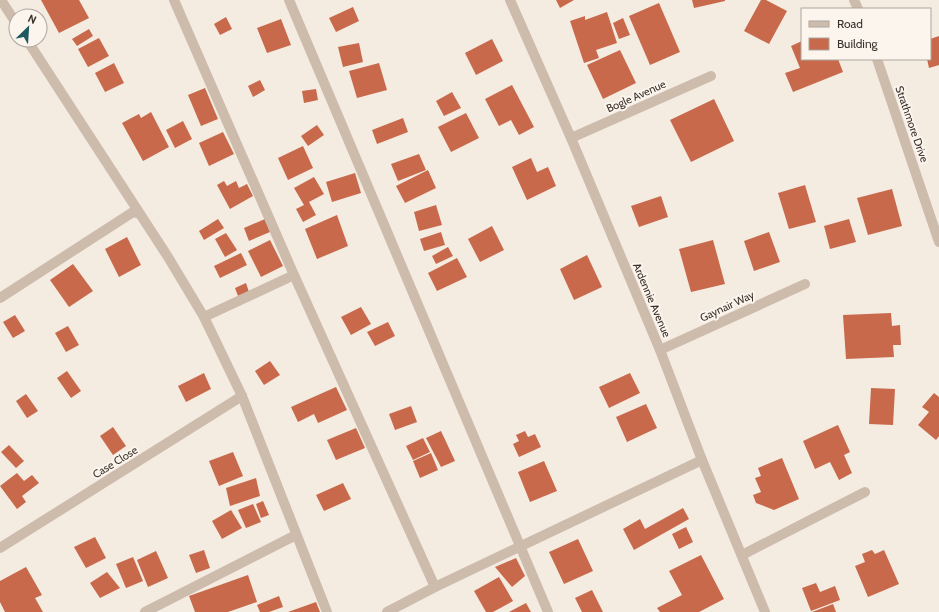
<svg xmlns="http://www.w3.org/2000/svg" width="939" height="612" font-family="Cabin,sans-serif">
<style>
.building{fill:#c8694b}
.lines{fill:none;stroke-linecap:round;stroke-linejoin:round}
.minor{stroke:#cdbbac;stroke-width:10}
.labels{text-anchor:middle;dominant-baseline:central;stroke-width:4;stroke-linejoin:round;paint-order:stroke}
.street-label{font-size:11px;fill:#3b302b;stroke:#fbf5ee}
</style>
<rect width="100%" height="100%" fill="#f4ebe1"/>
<g class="building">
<polygon points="41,0 79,0 89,18 59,33"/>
<polygon points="556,0 574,0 560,8"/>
<polygon points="692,0 725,0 725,1 694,8"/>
<polygon points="761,0 766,0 787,11 769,44 744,31"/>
<polygon points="659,3 680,52 650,65 629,16"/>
<polygon points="353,7 359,21 336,32 329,18"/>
<polygon points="607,12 617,43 596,50 599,58 584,63 570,21 585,16 585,20"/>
<polygon points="226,17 232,29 220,35 214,24"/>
<polygon points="623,18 630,35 619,39 613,23"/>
<polygon points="281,19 291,45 267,53 257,28"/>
<polygon points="89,29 93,36 77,46 72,39"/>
<polygon points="939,36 939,65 929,68 927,59 930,59 930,39"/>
<polygon points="99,38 109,56 88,67 78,49"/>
<polygon points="492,39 503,61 476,75 465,53"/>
<polygon points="802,41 802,59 838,59 843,72 793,92 785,73 800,68 791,46"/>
<polygon points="359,43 363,62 343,67 338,47"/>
<polygon points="620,50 636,83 603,99 587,65"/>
<polygon points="114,63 124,83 105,92 95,73"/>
<polygon points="379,63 387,90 357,98 349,71"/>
<polygon points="260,80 265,90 253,97 248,86"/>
<polygon points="512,85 534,127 519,135 511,120 499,126 485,99"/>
<polygon points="205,88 218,119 201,126 188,95"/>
<polygon points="316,89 318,100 304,103 302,91"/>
<polygon points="452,92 461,108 444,116 436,101"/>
<polygon points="714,99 734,141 691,162 670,120"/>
<polygon points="151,112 169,147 143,161 122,123 139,114 141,118"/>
<polygon points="466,113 479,138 451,152 438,127"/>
<polygon points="403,118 408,132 377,144 372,130"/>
<polygon points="183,121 192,139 175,148 166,130"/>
<polygon points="317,125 324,135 308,146 301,136"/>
<polygon points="223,132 234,154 209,166 199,143"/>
<polygon points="303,146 313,168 288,180 278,158"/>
<polygon points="419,154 426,170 398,181 391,164"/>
<polygon points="531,158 537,172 548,167 556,186 527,200 512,167"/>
<polygon points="428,170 436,188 405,203 396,186"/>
<polygon points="355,173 361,193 332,202 326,182"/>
<polygon points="314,177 324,194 309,202 316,215 303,222 296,209 304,205 294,188"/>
<polygon points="224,181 227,186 236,181 239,188 247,184 253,196 230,209 217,185"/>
<polygon points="805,185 816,222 789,229 778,193"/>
<polygon points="892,189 902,226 868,235 857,198"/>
<polygon points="661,196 668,217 639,227 631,206"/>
<polygon points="436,205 442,225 419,231 414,212"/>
<polygon points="337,215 348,246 317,259 305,229"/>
<polygon points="218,219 224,228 204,240 199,231"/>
<polygon points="265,219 270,232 249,241 244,228"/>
<polygon points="849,219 856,242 830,249 824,226"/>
<polygon points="492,226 504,250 480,262 468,239"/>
<polygon points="441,232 445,245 424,251 420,239"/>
<polygon points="769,232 780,262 754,271 744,241"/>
<polygon points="226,233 237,250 225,257 215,239"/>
<polygon points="127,237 141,265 119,277 105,249"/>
<polygon points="270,240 283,266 261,277 248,251"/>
<polygon points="713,240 725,284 691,292 679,249"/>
<polygon points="448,247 453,256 436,264 432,256"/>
<polygon points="241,253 247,265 220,278 214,266"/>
<polygon points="587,255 602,287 574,300 560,269"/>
<polygon points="457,258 467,277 437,291 428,273"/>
<polygon points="73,264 93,291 69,307 50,280"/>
<polygon points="246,283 249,292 238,296 235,288"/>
<polygon points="361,307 371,324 351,335 341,317"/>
<polygon points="891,313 892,326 900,325 901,345 893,345 894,357 846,359 843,315"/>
<polygon points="15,315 25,331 13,338 3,322"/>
<polygon points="388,322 395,336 375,346 367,332"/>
<polygon points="68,326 79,345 66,352 55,333"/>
<polygon points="270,361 280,375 264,385 255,371"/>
<polygon points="67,371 81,391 71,398 57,378"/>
<polygon points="204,373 211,389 186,402 178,386"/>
<polygon points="630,373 640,393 609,408 599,387"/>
<polygon points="336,387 347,410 318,423 314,414 298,422 291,407"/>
<polygon points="871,388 895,389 893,425 869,424"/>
<polygon points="934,393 939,397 939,436 936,440 918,425 929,412 922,407"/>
<polygon points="26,394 38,411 27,418 16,401"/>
<polygon points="646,404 657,428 627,442 616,417"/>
<polygon points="411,406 417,422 395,430 389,414"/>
<polygon points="838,425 850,452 844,455 852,473 839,480 830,462 815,469 803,441"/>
<polygon points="113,427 126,446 113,455 100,436"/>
<polygon points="356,428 365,448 336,460 327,440"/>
<polygon points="441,431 455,461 441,467 426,438"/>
<polygon points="525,431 528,437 535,434 541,447 519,457 513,444 519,441 516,435"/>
<polygon points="423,438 430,452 413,460 406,446"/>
<polygon points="9,445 24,461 16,468 1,452"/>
<polygon points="233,452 243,476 219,486 209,461"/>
<polygon points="431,453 438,470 420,478 413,461"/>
<polygon points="782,458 799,499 774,510 756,503 753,495 761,492 755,478 761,476 758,468"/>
<polygon points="544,461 557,491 530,502 518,472"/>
<polygon points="17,473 24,481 32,475 39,483 22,496 26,502 17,509 0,486"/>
<polygon points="256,478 260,496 230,506 226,488"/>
<polygon points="343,483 351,499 324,511 316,495"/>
<polygon points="263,501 269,515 261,518 256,504"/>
<polygon points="253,504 261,522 246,528 238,510"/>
<polygon points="683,508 689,519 634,550 623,529 640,519 645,529"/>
<polygon points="231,510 242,528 222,539 212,521"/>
<polygon points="686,527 693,542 679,549 672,534"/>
<polygon points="95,537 106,558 86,568 74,547"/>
<polygon points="578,539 593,571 564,584 549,552"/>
<polygon points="204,550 210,568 196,573 189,555"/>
<polygon points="872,550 875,554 884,550 899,584 868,597 855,566 865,562 862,554"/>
<polygon points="156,551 168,578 148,587 137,560"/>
<polygon points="701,555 724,599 699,612 660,612 657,608 682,595 669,571"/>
<polygon points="133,557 143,581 126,588 116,564"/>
<polygon points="516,558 525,576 512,587 495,567"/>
<polygon points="26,567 42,595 35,598 43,612 5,612 0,602 0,581"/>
<polygon points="107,572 120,588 100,598 90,583"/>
<polygon points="248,575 257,602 228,612 195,612 189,596"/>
<polygon points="499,577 513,601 493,612 486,612 474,591"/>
<polygon points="816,583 820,592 835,586 840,600 811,611 802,588"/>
<polygon points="592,590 603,612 582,612 575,598"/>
<polygon points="279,596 283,607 269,612 260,612 257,605"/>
<polygon points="316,602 320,612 288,612"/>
<polygon points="526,603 531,612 509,612"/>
<polygon points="833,604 836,612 812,612"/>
</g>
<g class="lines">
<g class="minor">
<polyline points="1,0 16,23"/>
<polyline points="174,0 294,275 435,587"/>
<polyline points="289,0 548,612"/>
<polyline points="510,0 571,138 660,350 702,460 765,612"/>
<polyline points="854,0 858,9"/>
<polyline points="27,40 168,257 204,317 242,396 327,612"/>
<polyline points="877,59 939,242"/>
<polyline points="571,138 711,76"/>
<polyline points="0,298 133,212 140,214"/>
<polyline points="204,317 294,275"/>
<polyline points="660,350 805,284"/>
<polyline points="0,548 242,396"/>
<polyline points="742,555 865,492"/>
<polyline points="145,612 296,535"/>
<polyline points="387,612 435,587 702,460"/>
</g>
</g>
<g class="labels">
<g class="street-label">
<text transform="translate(636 96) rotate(-24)">Bogle Avenue</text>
<text transform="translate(912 124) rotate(71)">Strathmore Drive</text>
<text transform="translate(652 300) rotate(67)">Ardennie Avenue</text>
<text transform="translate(727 306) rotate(-25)">Gaynair Way</text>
<text transform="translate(115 462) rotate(-32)">Case Close</text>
</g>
</g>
<rect x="801" y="8" width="130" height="52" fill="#fbf5ee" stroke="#aea6a0"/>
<rect x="809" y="21" width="20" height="6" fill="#cdbbac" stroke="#aea6a0"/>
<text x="837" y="28" font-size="12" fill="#3b302b">Road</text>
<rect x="809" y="38" width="20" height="12" fill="#c8694b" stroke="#aea6a0"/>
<text x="837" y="48" font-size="12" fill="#3b302b">Building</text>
<g transform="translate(28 28) rotate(25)"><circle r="19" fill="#fbf5ee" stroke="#aea6a0"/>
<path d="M0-3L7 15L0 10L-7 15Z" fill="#1f5a5e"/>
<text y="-6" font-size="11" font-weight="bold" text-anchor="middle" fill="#3b302b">N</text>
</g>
</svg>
